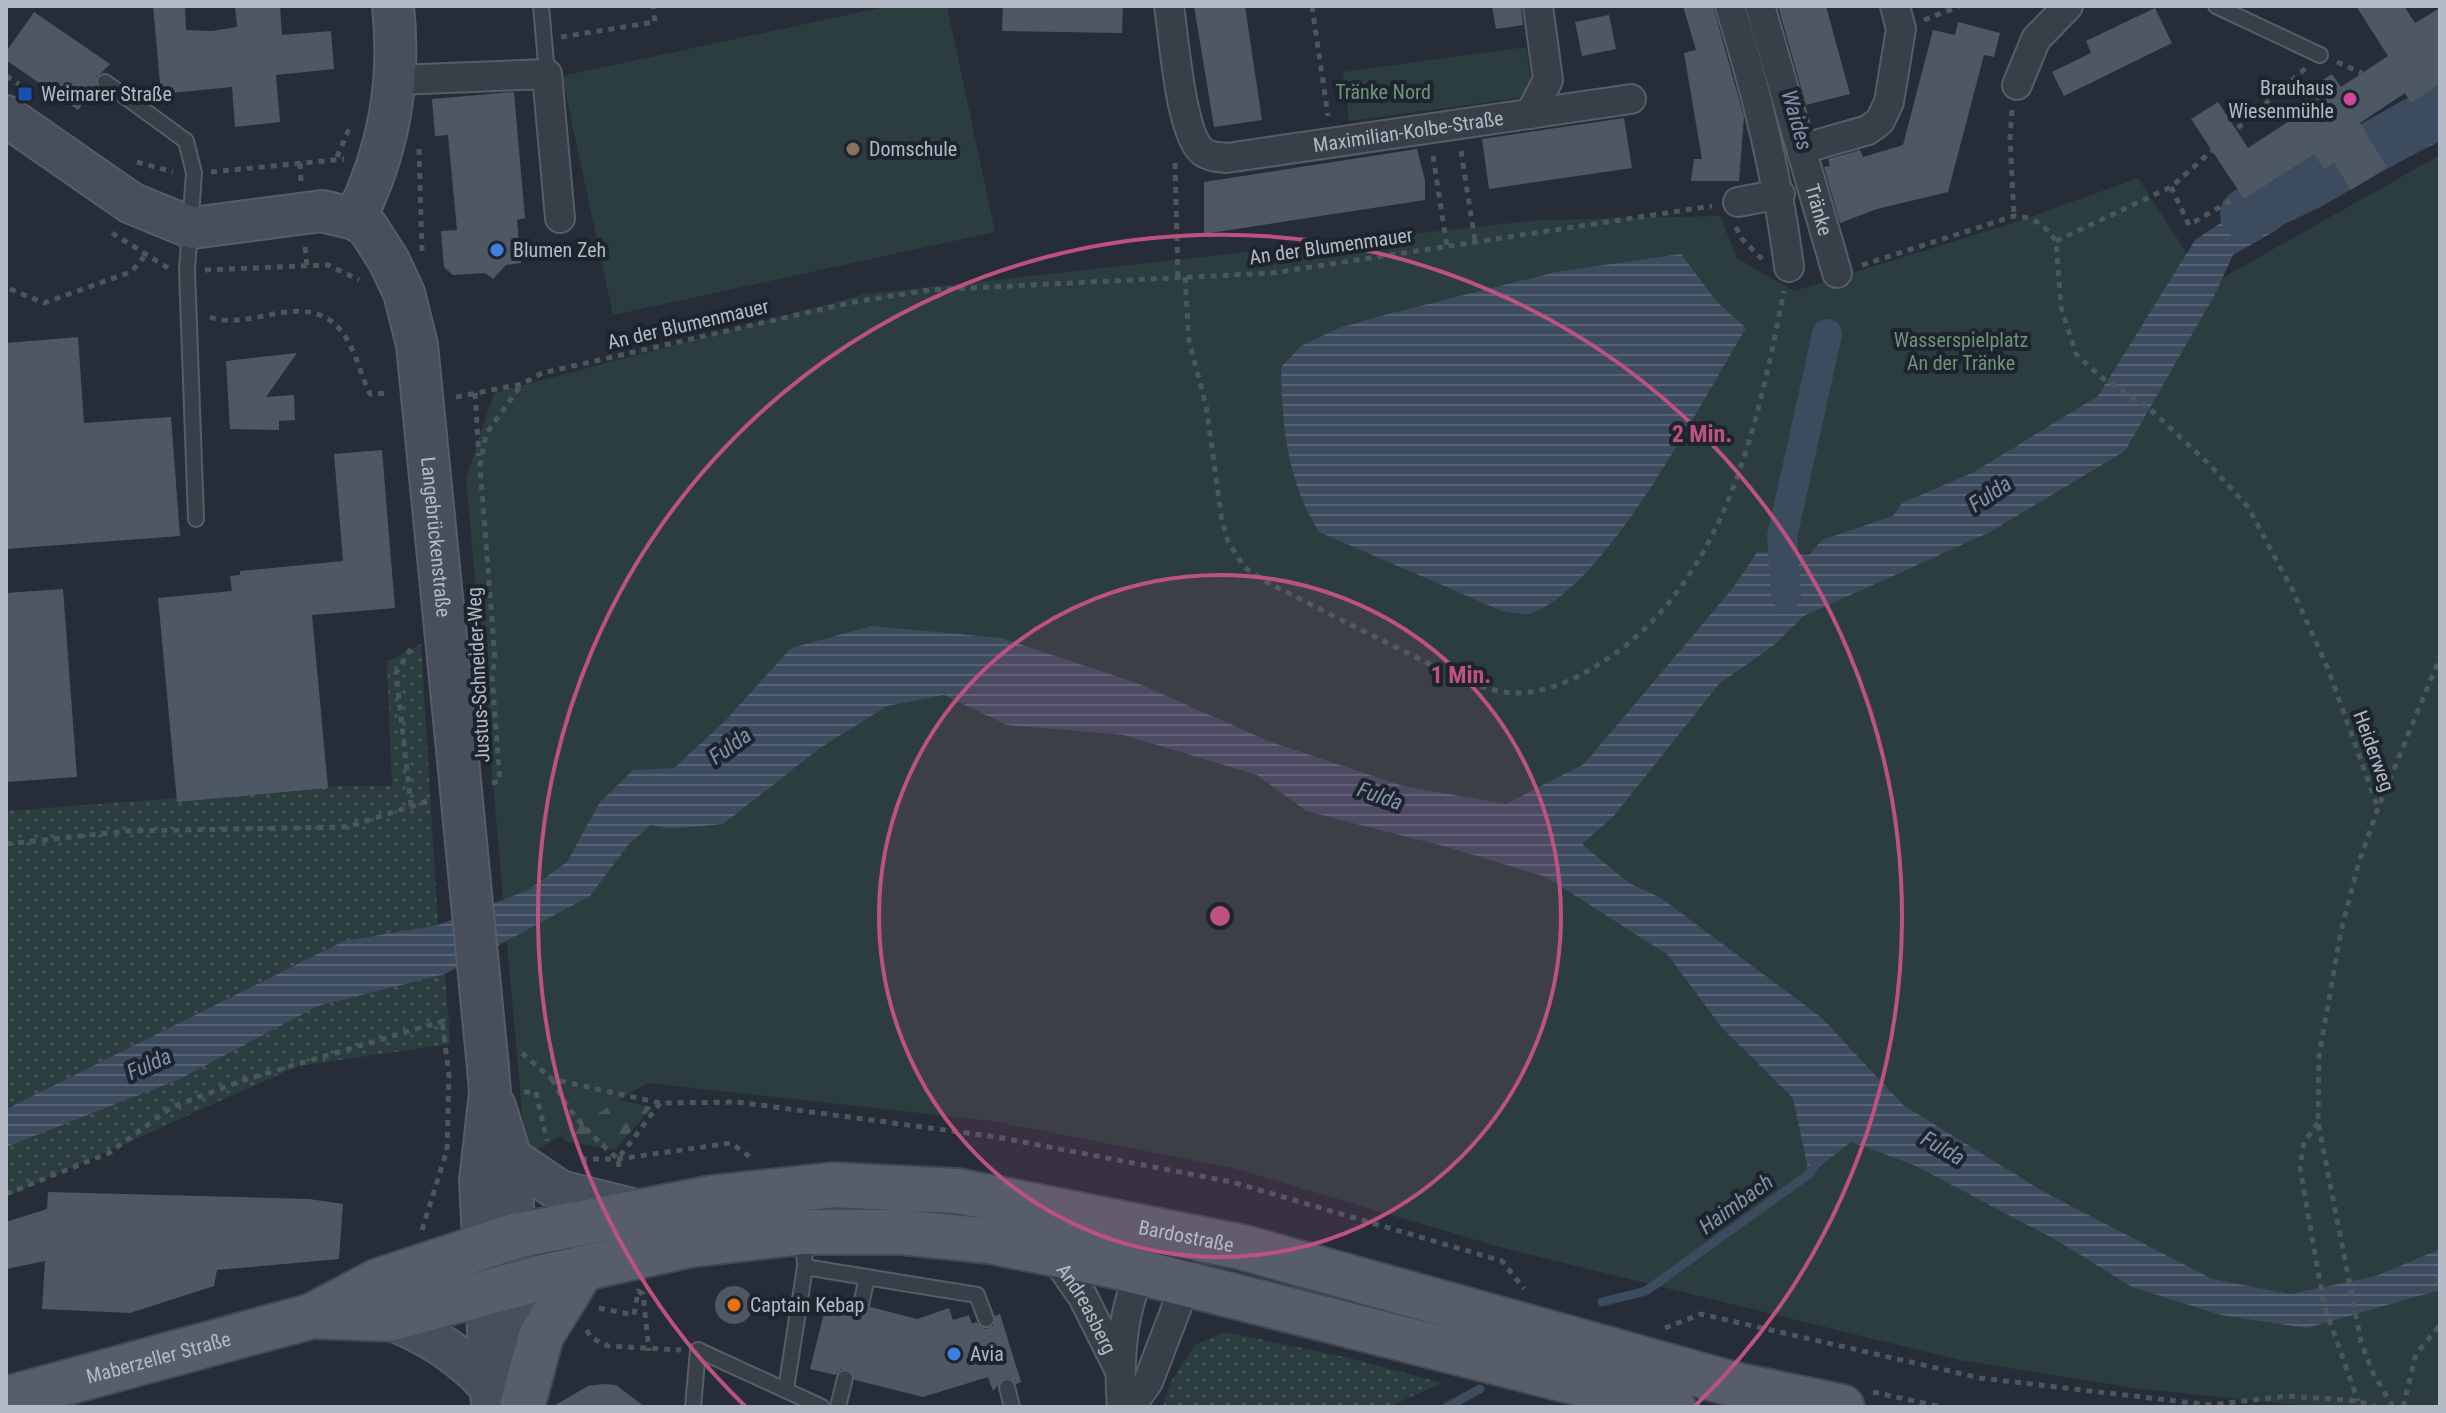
<svg xmlns="http://www.w3.org/2000/svg" width="2446" height="1413" font-family="'Roboto Condensed',sans-serif">
<style>
.grass{fill:url(#grass-dots)}
.forest{fill:url(#forest-firs)}
.park{fill:#2b3d3e}
.water{fill:url(#water-rules)}
.lines{fill:none;stroke-linecap:round;stroke-linejoin:round}
.stream{stroke:#3d4b5f;stroke-width:9}
.canal{stroke:#3d4b5f;stroke-width:30}
.river{stroke:#3d4b5f;stroke-width:52}
.building{fill:#4e5864}
.lane-casing{stroke:#575d67;stroke-width:18}
.street-casing{stroke:#575d67;stroke-width:32}
.secondary-casing{stroke:#575d67;stroke-width:44}
.primary-casing{stroke:#424852;stroke-width:48}
.path{stroke:#49585b;stroke-width:5;stroke-dasharray:6 6;stroke-linecap:butt}
.lane{stroke:#393f49;stroke-width:14}
.street{stroke:#393f49;stroke-width:28}
.secondary{stroke:#484f5c;stroke-width:40}
.primary{stroke:#575e69;stroke-width:44}
.secondary-bridge-casing{stroke:#575d67;stroke-width:44;stroke-linecap:butt}
.secondary-bridge{stroke:#484f5c;stroke-width:40}
.ring{fill:none;stroke:#bd5180;stroke-width:4}
.transit-dot{fill:#1a4fb4;stroke:#1e242e;stroke-width:3}
.hotel-dot{fill:#d1479c;stroke:#1e242e;stroke-width:3}
.education-dot{fill:#8d6e63;stroke:#1e242e;stroke-width:3}
.shop-dot{fill:#3f7fe0;stroke:#1e242e;stroke-width:3}
.food-dot{fill:#e8710a;stroke:#1e242e;stroke-width:3}
.labels{text-anchor:middle;dominant-baseline:central;stroke-width:8;stroke-linejoin:round;paint-order:stroke}
.poi-label{font-size:20px;fill:#b4bac5;stroke:#1e242e;text-anchor:start}
.park-label{font-size:20px;fill:#6e9377;stroke:#1e242e}
.street-label{font-size:20px;fill:#b4bac5;stroke:#1e242e}
.water-label{font-size:22px;font-style:italic;fill:#8091a9;stroke:#1e242e}
.centre{fill:#bd5180;stroke:#1e242e;stroke-width:4}
.ring-label{font-size:24px;text-anchor:middle;font-weight:bold;fill:#bd5180;stroke:#1e242e;stroke-width:8;stroke-linejoin:round;paint-order:stroke}
</style>
<defs>
<pattern id="grass-dots" width="8" height="8" patternUnits="userSpaceOnUse" patternTransform="scale(2)"><rect width="8" height="8" fill="#2b3d3e"/><path d="M2 2h.1M6 6h.1" fill="none" stroke="#475758" stroke-width="1.8" stroke-linecap="round"/></pattern>
<pattern id="forest-firs" width="22" height="20" patternUnits="userSpaceOnUse" patternTransform="scale(2)"><rect width="22" height="20" fill="#2b3d3e"/><path d="M5 1l3.5 6h-7zM16 11l3.5 6h-7z" fill="#475758"/></pattern>
<pattern id="water-rules" width="6" height="5" patternUnits="userSpaceOnUse" patternTransform="scale(2)"><rect width="6" height="5" fill="#3d4b5f"/><path d="M0 2.5h6" fill="none" stroke="#576374"/></pattern>
</defs>
<rect width="100%" height="100%" fill="#262d38"/>
<g class="grass">
<polygon points="421,644 438,925 344,941 6,1109 6,811 334,786 392,786 387,662"/>
<polygon points="445,974 450,1044 298,1066 6,1197 6,1147 180,1079 318,1006"/>
<polygon points="1225,1332 1345,1357 1442,1383 1388,1407 1163,1407 1171,1382 1195,1345"/>
</g>
<polygon class="forest" points="564,1088 652,1107 615,1150 565,1141 556,1121"/>
<g class="park">
<polygon points="889,6 947,6 995,232 613,315 562,76"/>
<polygon points="1526,47 1531,80 1520,98 1349,121 1343,72"/>
<polygon points="2440,155 2440,1407 2318,1407 2141,1389 1959,1360 1503,1248 1233,1168 992,1121 648,1083 526,1157 466,478 494,393 865,294 1539,220 1720,216 1737,258 1794,291 2013,223 2138,178 2208,286"/>
</g>
<g class="water">
<polygon points="2440,98 2440,141 2401,161 2386,128"/>
<polygon points="2301,170 2318,197 2275,231 2233,255 2214,296 2125,451 1988,533 1804,616 1773,646 1719,684 1613,817 1582,844 1629,883 1661,898 1822,1018 1903,1105 2044,1192 2212,1279 2291,1294 2376,1276 2440,1249 2440,1290 2307,1328 2221,1315 2132,1287 2056,1240 1914,1165 1851,1142 1809,1174 1793,1098 1722,1028 1668,955 1546,877 1451,848 1306,811 1257,775 1124,735 1007,725 944,695 887,706 820,748 723,824 669,829 651,825 629,844 590,896 445,974 318,1006 180,1079 6,1147 6,1109 344,941 438,925 528,890 567,862 600,802 633,770 674,768 725,721 791,648 872,626 1001,638 1137,683 1271,742 1403,786 1506,804 1584,764 1733,588 1757,552 1809,555 1822,540 1893,516 1902,503 1974,472 2098,396 2195,240"/>
<path d="M1681,254L1716,301L1746,328C1702,400 1609,584 1532,613C1524,616 1511,612 1502,611L1319,532C1287,481 1282,425 1281,367L1301,346L1339,328L1388,314L1556,272Z"/>
</g>
<g class="lines">
<g class="stream">
<polyline points="1602,1302 1646,1291 1809,1174 1815,1165"/>
<polyline points="1447,1407 1480,1389"/>
</g>
<polyline class="canal" points="1786,595 1782,537 1827,334"/>
<polyline class="river" points="2246,214 2310,183 2440,109"/>
</g>
<g class="building">
<polygon points="153,6 185,6 186,30 212,31 237,27 235,6 280,6 282,35 331,31 334,69 276,75 280,122 235,127 232,87 161,94"/>
<polygon points="1003,6 1123,6 1122,33 1002,31"/>
<polygon points="1194,6 1245,6 1262,120 1214,127"/>
<polygon points="1492,6 1521,6 1523,25 1496,29"/>
<polygon points="1683,6 1713,6 1744,117 1739,181 1691,181 1694,159 1702,159 1684,53 1696,50"/>
<polygon points="1778,6 1826,6 1850,94 1806,105"/>
<polygon points="2356,6 2404,6 2415,23 2440,8 2440,84 2411,103 2405,93 2360,123 2387,167 2351,190 2334,163 2324,169 2314,154 2244,199 2191,119 2218,102 2248,148 2309,108 2301,94 2332,74 2341,87 2388,56"/>
<polygon points="2155,8 2172,43 2064,96 2052,72 2091,53 2086,41"/>
<polygon points="34,12 110,64 97,77 96,85 78,110 6,60 6,52"/>
<polygon points="1609,15 1616,49 1582,56 1575,22"/>
<polygon points="1958,22 2000,33 1994,57 1984,55 1948,192 1877,209 1840,223 1824,167 1830,166 1828,159 1860,150 1863,157 1903,145 1933,30 1955,35"/>
<polygon points="514,92 525,218 517,220 521,263 506,265 493,279 485,273 453,275 444,267 441,231 457,230 448,135 435,136 432,99"/>
<polygon points="1624,118 1632,168 1489,189 1482,139"/>
<polygon points="1417,149 1425,180 1425,200 1204,234 1204,182"/>
<polygon points="78,337 84,423 171,417 180,536 6,549 6,343"/>
<polygon points="297,353 266,397 294,395 295,420 279,421 279,430 230,429 226,361"/>
<polygon points="382,450 395,608 312,615 328,788 177,802 158,598 232,591 230,576 240,575 240,571 343,561 334,454"/>
<polygon points="63,589 77,777 6,782 6,593"/>
<polygon points="48,1192 309,1199 343,1204 339,1259 217,1270 214,1286 130,1313 42,1309 45,1261 6,1269 6,1222 47,1209"/>
<circle cx="734" cy="1305" r="19"/>
<polygon points="828,1297 851,1302 854,1312 860,1315 871,1307 917,1319 949,1308 953,1320 969,1315 972,1324 976,1322 985,1329 993,1326 995,1316 1000,1314 1021,1382 1016,1384 1010,1378 1004,1378 993,1391 988,1377 923,1397 855,1380 848,1369 841,1369 835,1375 810,1369"/>
<polygon points="602,1384 616,1385 645,1407 552,1407 588,1386"/>
</g>
<g class="lines">
<g class="lane-casing">
<g id="lane">
<polyline points="541,6 547,74"/>
<polyline points="2216,6 2320,55"/>
<polyline points="105,82 186,141 194,173 187,270 196,519"/>
<polyline points="805,1267 977,1295 986,1319"/>
<polyline points="861,1305 867,1277"/>
<polyline points="1007,1387 1012,1407"/>
<polyline points="786,1389 805,1267 803,1235"/>
<polyline points="693,1407 698,1350 822,1407"/>
<polyline points="838,1407 845,1378"/>
</g>
</g>
<g class="street-casing">
<g id="street">
<path id="s1" d="M1169,6C1174,36 1180,135 1203,152C1210,157 1219,157 1227,158L1631,99"/>
<path d="M1730,6C1757,93 1778,177 1789,267"/>
<path id="s2" d="M1760,6L1837,273"/>
<polyline points="396,80 547,74 560,218"/>
<polyline points="2017,85 2036,39 2068,6"/>
<polyline points="1530,114 1548,80 1538,6"/>
<polyline points="1802,149 1868,130 1880,121 1889,102 1901,29 1895,6"/>
<polyline points="1738,202 1780,194"/>
<path id="s3" d="M1051,1251L1083,1297L1119,1369"/>
<path d="M1122,1407C1118,1360 1122,1299 1149,1258"/>
<polyline points="1130,1407 1148,1382 1186,1283 1167,1231"/>
</g>
</g>
<g class="secondary-casing">
<g id="secondary">
<path id="s4" d="M6,116L131,203L192,228L322,211L355,219L368,228L389,261L404,293L417,345L455,729"/>
<path d="M355,219C389,150 401,82 393,6"/>
<polyline points="488,1068 490,1092 480,1181 492,1407"/>
<polyline points="495,1106 511,1158 521,1387"/>
<polyline points="511,1158 560,1191 636,1210"/>
<path d="M389,1319C429,1334 462,1355 491,1388"/>
</g>
</g>
<g class="primary-casing">
<g id="primary">
<polyline points="312,1316 389,1319 548,1276 689,1245 803,1232 901,1232 989,1241 1115,1266 1673,1407"/>
<path id="s5" d="M6,1399L312,1316L378,1281L515,1236L711,1198L833,1185L958,1191L1241,1247L1736,1385L1842,1407"/>
<polyline points="522,1407 541,1336 583,1268"/>
</g>
</g>
<g class="path">
<polyline points="1312,6 1328,116"/>
<polyline points="1924,20 1960,6"/>
<polyline points="561,37 655,22 653,6"/>
<polyline points="2337,62 2362,73"/>
<polyline points="6,76 19,84"/>
<polyline points="2012,110 2010,138 2014,216"/>
<polyline points="419,149 422,251"/>
<polyline points="1461,151 1475,241"/>
<polyline points="1433,156 1447,246"/>
<polyline points="337,157 351,124"/>
<polyline points="137,162 173,172"/>
<polyline points="300,163 301,181"/>
<polyline points="1175,163 1178,278"/>
<polyline points="211,172 344,159"/>
<polyline points="2171,187 2189,225 2235,198"/>
<polyline points="1736,227 1742,239 1762,259"/>
<polyline points="112,233 168,268"/>
<polyline points="2056,241 2171,187 2306,68"/>
<polyline points="305,247 307,266"/>
<path d="M1862,265L2014,216C2033,216 2046,226 2056,241L2061,307L2076,354L2101,377L2150,409L2210,465L2248,507L2293,591L2328,669L2378,808"/>
<polyline points="205,270 328,265 359,280"/>
<path d="M1185,277L1189,341L1206,405L1222,521L1228,541L1244,567L1268,583C1313,605 1358,629 1404,651C1434,666 1465,685 1499,691C1530,698 1564,685 1591,669C1723,593 1757,429 1784,291"/>
<polyline points="10,289 44,303 131,272 144,257"/>
<path d="M210,317C251,333 310,284 345,336C356,352 361,376 370,394L388,393"/>
<polyline points="475,393 479,456"/>
<polyline points="456,397 522,384 542,373 854,302 930,290 1272,273 1712,206"/>
<polyline points="492,783 500,781 492,677 495,659 480,466 486,434 521,385"/>
<polyline points="411,806 396,673 413,645"/>
<polyline points="6,844 127,831 347,827 428,801"/>
<polyline points="522,1053 552,1079 660,1103 737,1102 997,1137 1232,1182 1502,1261 1524,1289"/>
<path d="M552,1079C568,1112 590,1135 617,1158"/>
<polyline points="524,1092 536,1092 547,1141"/>
<polyline points="2318,1123 2304,1142 2300,1168 2324,1305 2358,1401"/>
<polyline points="581,1159 618,1159 731,1143 750,1157"/>
<polyline points="619,1167 618,1159 660,1103"/>
<polyline points="6,1194 109,1153 172,1107 244,1080 450,1019"/>
<polyline points="422,1230 447,1150 449,1075 442,1020"/>
<polyline points="599,1308 634,1315 638,1291 643,1294 649,1351"/>
<polyline points="1665,1328 1701,1314 1980,1378 2210,1405 2287,1396 2358,1401 2376,1407"/>
<polyline points="587,1330 590,1337 608,1346 681,1350"/>
<polyline points="1873,1392 1942,1407"/>
<polyline points="2393,1407 2372,1371 2361,1342 2318,1122 2319,1056 2341,931 2358,865 2378,808 2440,657"/>
<polyline points="2403,1407 2416,1354 2440,1325"/>
</g>
<use href="#lane" class="lane"/>
<use href="#street" class="street"/>
<use href="#secondary" class="secondary"/>
<use href="#primary" class="primary"/>
<g class="secondary-bridge-casing">
<polyline id="secondary-bridge" points="455,729 488,1068"/>
</g>
<use href="#secondary-bridge" class="secondary-bridge"/>
</g>
<circle cx="1220" cy="916" r="341" fill="#bd5180" fill-opacity=".12"/>
<g class="ring">
<circle cx="1220" cy="916" r="341"/>
<path d="M746 1407A682 682 0 1 1 1694 1407"/>
</g>
<rect class="transit-dot" x="17" y="86" width="16" height="16" rx="4"/>
<circle class="hotel-dot" cx="2350" cy="99" r="8"/>
<circle class="education-dot" cx="853" cy="149" r="8"/>
<g class="shop-dot">
<circle cx="497" cy="250" r="8"/>
<circle cx="954" cy="1354" r="8"/>
</g>
<circle class="food-dot" cx="734" cy="1305" r="8"/>
<g class="labels">
<g class="poi-label">
<text x="2334" y="88" text-anchor="end">Brauhaus<tspan x="2334" dy="23">Wiesenmühle</tspan></text>
<text x="41" y="94">Weimarer Straße</text>
<text x="869" y="149">Domschule</text>
<text x="513" y="250">Blumen Zeh</text>
<text x="750" y="1305">Captain Kebap</text>
<text x="970" y="1354">Avia</text>
</g>
<g class="park-label">
<text x="1383" y="92">Tränke Nord</text>
<text x="1961" y="340">Wasserspielplatz<tspan x="1961" dy="23">An der Tränke</tspan></text>
</g>
<g class="street-label">
<text stroke="none"><textPath href="#s1" startOffset="360">Maximilian-Kolbe-Straße</textPath></text>
<text stroke="none"><textPath href="#s2" startOffset="212">Tränke</textPath></text>
<text transform="translate(1331 246) rotate(-8)">An der Blumenmauer</text>
<text transform="translate(688 324) rotate(-13)">An der Blumenmauer</text>
<text stroke="none"><textPath href="#s4" startOffset="720">Langebrückenstraße</textPath></text>
<text transform="translate(478 675) rotate(-93)">Justus-Schneider-Weg</text>
<text transform="translate(2374 751) rotate(70)">Heiderweg</text>
<text stroke="none"><textPath href="#s5" startOffset="1216">Bardostraße</textPath></text>
<text stroke="none"><textPath href="#s3" startOffset="68">Andreasberg</textPath></text>
<text stroke="none"><textPath href="#s5" startOffset="158">Maberzeller Straße</textPath></text>
</g>
<g class="water-label">
<text transform="translate(1797 120) rotate(74)">Waides</text>
<text transform="translate(1990 494) rotate(-34)">Fulda</text>
<text transform="translate(730 746) rotate(-36)">Fulda</text>
<text transform="translate(1380 796) rotate(19)">Fulda</text>
<text transform="translate(149 1064) rotate(-24)">Fulda</text>
<text transform="translate(1943 1148) rotate(30)">Fulda</text>
<text transform="translate(1736 1204) rotate(-36)">Haimbach</text>
</g>
</g>
<circle cx="1220" cy="916" r="12" class="centre"/>
<g class="ring-label">
<text x="1702" y="442">2 Min.</text>
<text x="1461" y="683">1 Min.</text>
</g>
<rect width="2446" height="1413" fill="none" stroke="#b4bac5" stroke-width="16"/>
</svg>
